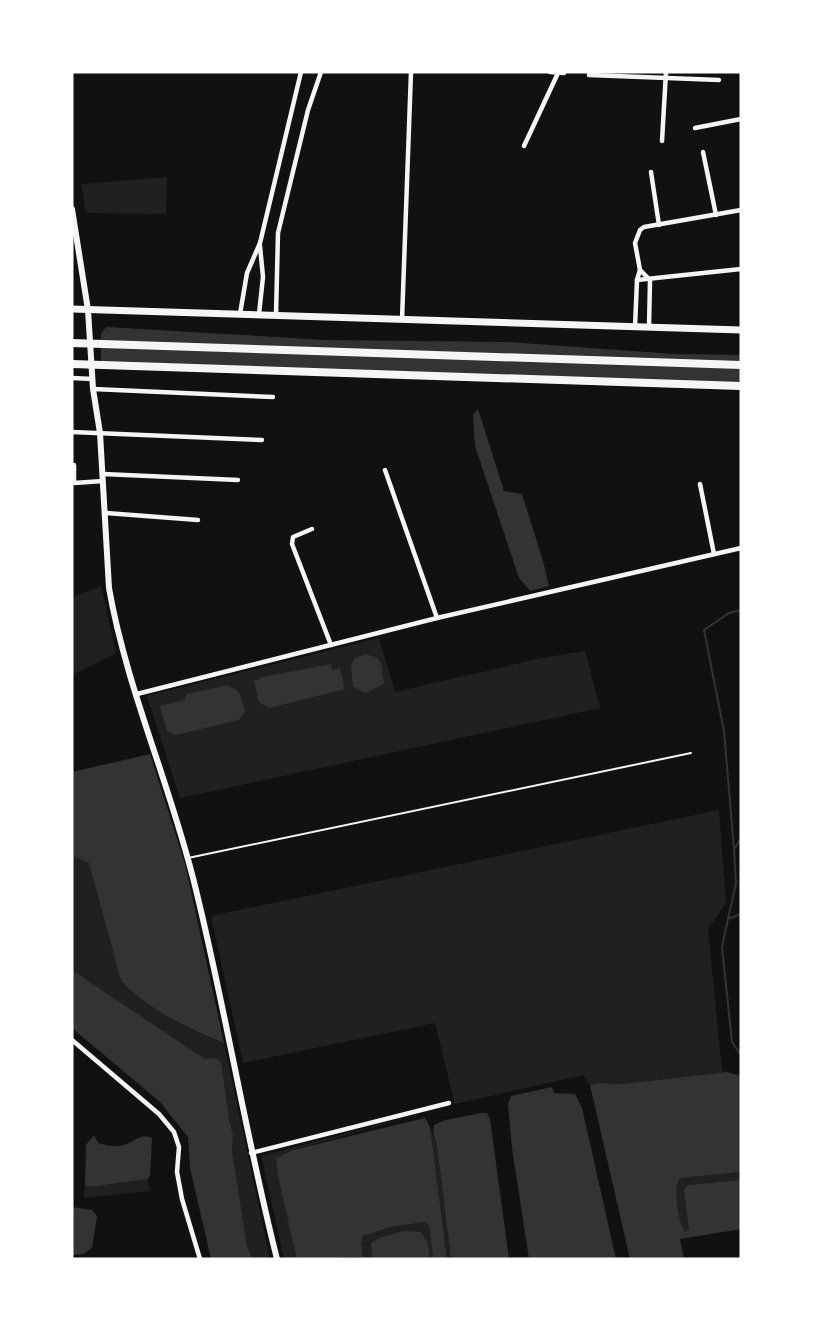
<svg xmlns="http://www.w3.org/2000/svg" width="813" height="1331" font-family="Signika,sans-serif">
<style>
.green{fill:#202020}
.water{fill:#333}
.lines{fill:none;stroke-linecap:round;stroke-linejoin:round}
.stream{stroke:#333;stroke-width:2}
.service{stroke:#f5f5f5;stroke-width:2}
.minor{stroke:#f5f5f5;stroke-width:4.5}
.tertiary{stroke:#f5f5f5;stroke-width:6}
.secondary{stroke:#f5f5f5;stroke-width:7}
.motorway{stroke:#f5f5f5;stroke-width:8}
</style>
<rect width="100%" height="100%" fill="#111"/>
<g class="green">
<polygon points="167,177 166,214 86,213 81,184"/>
<polygon points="101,586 116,653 72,675 72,597"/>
<polygon points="379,638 395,692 542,658 585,651 600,708 180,798 147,696"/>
<polygon points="719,810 726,903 708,929 722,1071 727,1072 622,1084 600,1083 590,1085 583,1075 455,1104 435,1023 243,1063 211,916"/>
<path d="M72,849L74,856L89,862L121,981C146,1008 189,1029 224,1043L270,1259H253L247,1247L232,1150L233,1135L215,1058L205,1059L72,970Z"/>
<polygon points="424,1113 293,1150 276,1158 297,1259 284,1259 261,1156"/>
<polygon points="430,1127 437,1146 451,1259 447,1259"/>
<path d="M741,1172V1180L687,1185L684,1190L690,1230L685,1232C678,1219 673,1191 680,1178Z"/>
<polygon points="148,1179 150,1191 84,1198 85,1185 90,1187"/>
<polygon points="425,1222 429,1225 433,1259 430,1259 428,1243 371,1243 372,1259 350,1259 363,1257 361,1243 363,1236 390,1227"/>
</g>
<g class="water">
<polygon points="106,327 326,340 507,342 674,354 741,355 741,390 101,368 101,334"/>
<polygon points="478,409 504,491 522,494 543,561 549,586 530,591 519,578 475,446 473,415"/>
<polygon points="365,654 378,658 381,663 384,684 366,693 353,687 351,666 354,659"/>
<polygon points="331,664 332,670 340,668 345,689 269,708 259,702 254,681 263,677"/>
<polygon points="228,685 239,692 245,710 239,720 176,735 167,731 160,706 185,700 186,694"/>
<path d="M150,754L185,864L224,1043C189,1029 146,1008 121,981L89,863L73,856L72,772Z"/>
<polygon points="72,970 205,1059 215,1058 221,1062 229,1119 233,1135 232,1150 247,1247 253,1259 211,1259 190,1168 188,1137 160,1102 72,1028"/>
<path d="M727,1072L741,1076V1172L680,1178C673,1191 678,1220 685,1232L689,1230L684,1190L687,1185L741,1180V1229L680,1239L684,1259H630L590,1085L600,1083L622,1084Z"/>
<polygon points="552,1087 554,1093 575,1094 582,1108 616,1259 529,1259 512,1148 508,1104 511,1096"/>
<polygon points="481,1113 487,1113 490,1119 509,1259 451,1259 437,1146 433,1132 434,1125 445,1120"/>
<polygon points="425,1118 430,1127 447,1259 433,1259 429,1225 425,1222 390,1227 363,1236 361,1243 363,1257 297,1259 278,1176 276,1158 293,1150"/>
<path d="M94,1135L98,1143C106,1145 115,1148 123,1145C135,1142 140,1133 152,1138L150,1176L148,1179L90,1187L85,1185L86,1145Z"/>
<polygon points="72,1207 92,1210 97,1216 92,1248 83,1254 72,1255"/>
<polygon points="403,1231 421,1232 428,1243 430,1259 372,1259 371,1243 379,1238"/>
</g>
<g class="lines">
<g class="stream">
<polyline points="734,849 724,731 704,630 729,613 741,610"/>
<polyline points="741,914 728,919 722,947 732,1042 741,1055"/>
<polyline points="728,919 736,883 734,849 741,839"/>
</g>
<polyline class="service" points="188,858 691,753"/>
<g class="minor">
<polyline points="550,72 564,73"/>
<polyline points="589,75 719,80"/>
<polyline points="695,128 741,119"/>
<polyline points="662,141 666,72"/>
<polyline points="524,146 558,73"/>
<polyline points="703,152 716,215"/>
<polyline points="651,172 659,225"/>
<polyline points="640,270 650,280 649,328"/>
<polyline points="637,280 741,269"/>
<polyline points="240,314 247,273 260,243 301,72"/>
<polyline points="259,314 263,277 260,246"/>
<polyline points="276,315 278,233 308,110 321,72"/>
<polyline points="402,320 411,72"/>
<polyline points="635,327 637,280 640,270 635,243 640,230 644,227 741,210"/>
<polyline points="72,378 93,379"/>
<polyline points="93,389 273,397"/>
<polyline points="72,432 262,440"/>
<polyline points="74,465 74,483 103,481"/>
<polyline points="385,470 437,618"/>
<polyline points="103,474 238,480"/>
<polyline points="700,484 714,554"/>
<polyline points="106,513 198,520"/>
<polyline points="312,529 293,537 292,544 331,645"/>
<polyline points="137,694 437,618 741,548"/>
<polyline points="72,1040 159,1114 174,1132 179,1147 177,1172 182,1199 200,1259"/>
<polyline points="251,1153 449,1103"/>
</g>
<path class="tertiary" d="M72,209L88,310L93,389L100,433L109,588C127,691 172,788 196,890C226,1012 246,1137 277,1259"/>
<polyline class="secondary" points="72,309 741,330"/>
<g class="motorway">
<polyline points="72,343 741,365"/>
<polyline points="72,364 741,386"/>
</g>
</g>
<rect width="813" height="1331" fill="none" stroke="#ffffff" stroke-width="147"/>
</svg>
